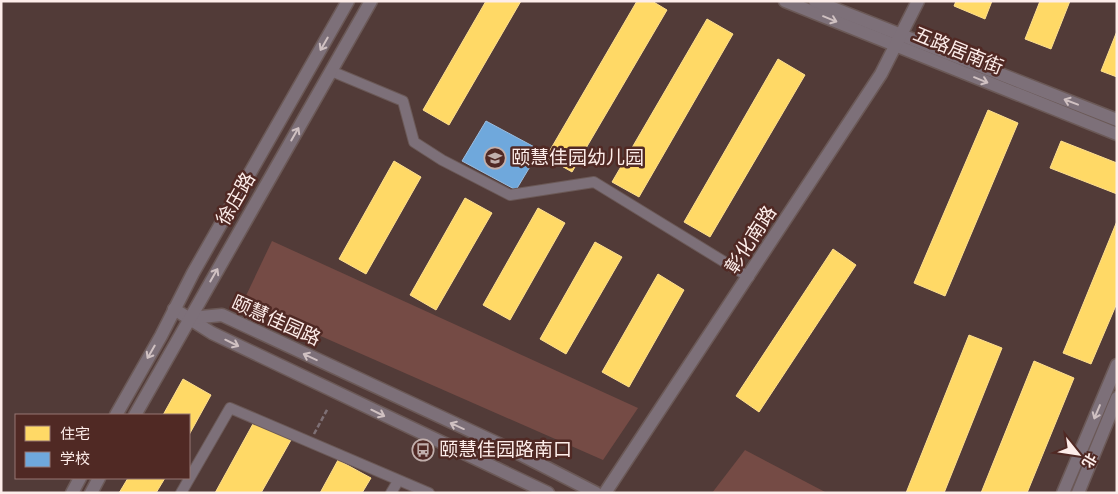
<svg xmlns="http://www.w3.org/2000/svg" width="1118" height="494" font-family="Signika,'Noto Sans SC',sans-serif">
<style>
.green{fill:#754b45}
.homes{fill:#ffd966;stroke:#fedf8e}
.schools{fill:#6fa8dc;stroke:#9abde0}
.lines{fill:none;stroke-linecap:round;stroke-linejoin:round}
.minor-casing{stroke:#6b5957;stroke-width:12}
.tertiary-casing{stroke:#6b5957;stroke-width:15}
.path{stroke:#7e7075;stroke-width:2.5;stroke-dasharray:5 2.5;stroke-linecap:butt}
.minor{stroke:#7d7079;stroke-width:10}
.tertiary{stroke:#7d7079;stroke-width:12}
.oneway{stroke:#d0c1c2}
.labels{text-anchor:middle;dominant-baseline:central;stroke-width:5;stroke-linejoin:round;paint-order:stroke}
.street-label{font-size:19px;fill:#fdedea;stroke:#502924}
.poi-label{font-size:19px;fill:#fdedea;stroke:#502924;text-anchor:start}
</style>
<rect width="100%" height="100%" fill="#523b38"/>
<g class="green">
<polygon points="272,241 638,408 603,460 243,302"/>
<polygon points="745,450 827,493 712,493"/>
</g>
<g class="homes">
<polygon points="486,1 521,1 449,125 423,110"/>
<polygon points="637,1 652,1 667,10 572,172 546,157"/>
<polygon points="956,1 992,1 985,19 954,6"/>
<polygon points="1040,1 1070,1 1051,49 1025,39"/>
<polygon points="707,19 733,34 639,197 612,182"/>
<polygon points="1117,31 1117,77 1101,71"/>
<polygon points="778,59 805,75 710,237 684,222"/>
<polygon points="988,110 1018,123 945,296 914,283"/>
<polygon points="1061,141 1117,163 1117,194 1050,168"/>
<polygon points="394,161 421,177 366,274 339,259"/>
<polygon points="465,198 492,213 436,310 410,295"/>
<polygon points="538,208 565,223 510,320 483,305"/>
<polygon points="1117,221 1117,303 1091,364 1063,353"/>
<polygon points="595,242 622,257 566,354 540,339"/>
<polygon points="833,249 856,265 759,412 736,396"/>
<polygon points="658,274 684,290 629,387 602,372"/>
<polygon points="969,335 1002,348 944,493 906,493"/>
<polygon points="1034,361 1074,378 1027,493 981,493"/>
<polygon points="183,379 211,395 189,435 189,415 163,415"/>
<polygon points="254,422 291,440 261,493 215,493"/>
<polygon points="338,460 371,478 362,493 320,493"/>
<polygon points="128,478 165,478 156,493 119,493"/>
</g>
<polygon class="schools" points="486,121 540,150 516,190 462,161"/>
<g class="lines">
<g class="minor-casing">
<g id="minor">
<polyline points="331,71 403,101 414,142 442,160 510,195 594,182 749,277"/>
<polyline points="181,493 230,408 429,493"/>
<polyline points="391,493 398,481"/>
</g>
</g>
<g class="tertiary-casing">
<g id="tertiary">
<polyline points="785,1 1117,134"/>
<polyline points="815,1 1117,120"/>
<polyline points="174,309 212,333 548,493"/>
<polyline points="190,318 222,315 516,452 596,493"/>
<polyline points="116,415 161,336 193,273 348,1"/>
<polyline points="135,415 371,1"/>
<polyline points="72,493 80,478"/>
<polyline points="91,493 99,478"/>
<polyline points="605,493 881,74 918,1"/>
<polyline points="1063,493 1117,365"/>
<polyline points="1078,493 1117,398"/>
</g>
</g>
<polyline class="path" points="314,434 328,408"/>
<use href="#minor" class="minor"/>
<use href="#tertiary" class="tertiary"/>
</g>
<defs><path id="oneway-shaft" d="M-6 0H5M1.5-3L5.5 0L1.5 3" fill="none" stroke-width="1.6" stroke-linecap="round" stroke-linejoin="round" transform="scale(1.25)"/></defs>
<g class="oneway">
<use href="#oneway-shaft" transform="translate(830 19) rotate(22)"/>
<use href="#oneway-shaft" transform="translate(324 44) rotate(120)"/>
<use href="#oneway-shaft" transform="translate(981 80) rotate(22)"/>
<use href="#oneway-shaft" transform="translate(1071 102) rotate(-159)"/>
<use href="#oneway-shaft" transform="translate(295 134) rotate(-60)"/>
<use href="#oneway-shaft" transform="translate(214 275) rotate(-60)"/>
<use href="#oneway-shaft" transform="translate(232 343) rotate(26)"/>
<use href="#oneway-shaft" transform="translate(151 352) rotate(120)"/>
<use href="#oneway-shaft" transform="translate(310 357) rotate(-155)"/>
<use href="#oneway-shaft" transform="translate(1097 412) rotate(113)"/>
<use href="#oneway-shaft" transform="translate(378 413) rotate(26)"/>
<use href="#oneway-shaft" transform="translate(457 426) rotate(-156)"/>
</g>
<defs>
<g id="school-ring" transform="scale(1.125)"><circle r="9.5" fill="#502924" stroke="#c1afac" stroke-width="1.5"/><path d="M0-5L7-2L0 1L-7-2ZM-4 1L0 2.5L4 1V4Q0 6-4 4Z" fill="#c1afac"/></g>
<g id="bus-ring" transform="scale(1.125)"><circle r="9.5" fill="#502924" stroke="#c1afac" stroke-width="1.5"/><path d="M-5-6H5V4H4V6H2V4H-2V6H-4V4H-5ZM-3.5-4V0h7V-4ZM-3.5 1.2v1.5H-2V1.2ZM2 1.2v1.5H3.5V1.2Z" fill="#c1afac"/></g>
</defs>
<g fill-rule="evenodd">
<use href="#school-ring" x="495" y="158"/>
<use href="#bus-ring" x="423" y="450"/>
</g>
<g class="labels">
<g class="street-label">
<text transform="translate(958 51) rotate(22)">五路居南街</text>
<text transform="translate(236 199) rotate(-60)">徐庄路</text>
<text transform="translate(751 240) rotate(-57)">彰化南路</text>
<text transform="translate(276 321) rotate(24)">颐慧佳园路</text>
</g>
<g class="poi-label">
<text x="511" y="158">颐慧佳园幼儿园</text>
<text x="439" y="450">颐慧佳园路南口</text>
</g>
</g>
<rect width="1118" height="494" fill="none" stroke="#fdedea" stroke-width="5"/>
<rect x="15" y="414" width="175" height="65" fill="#502924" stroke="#957773"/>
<rect x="25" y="426" width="25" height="15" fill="#ffd966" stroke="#957773"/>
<text x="60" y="439" font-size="15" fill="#fdedea">住宅</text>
<rect x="25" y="452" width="25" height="15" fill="#6fa8dc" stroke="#957773"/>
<text x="60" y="464" font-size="15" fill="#fdedea">学校</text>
<g transform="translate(1078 454) rotate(120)" stroke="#502924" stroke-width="4" paint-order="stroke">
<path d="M0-4L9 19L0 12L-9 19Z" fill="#fdedea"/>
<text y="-8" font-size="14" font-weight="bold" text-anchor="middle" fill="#fdedea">北</text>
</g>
</svg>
